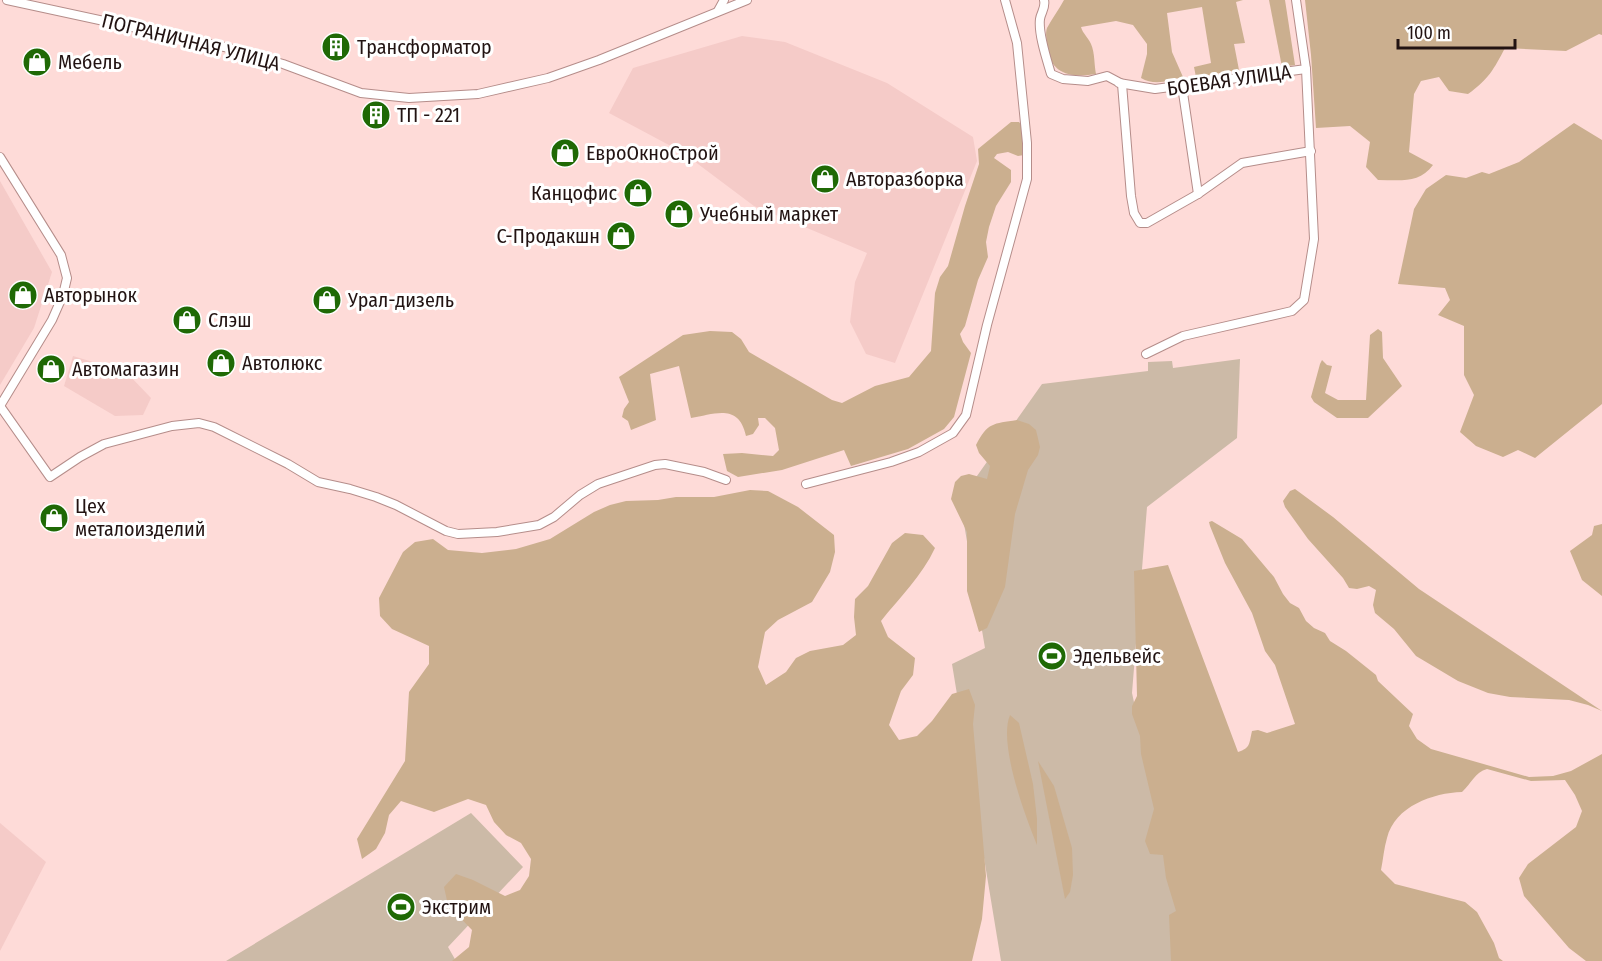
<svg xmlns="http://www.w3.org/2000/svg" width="1602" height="961" font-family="'Fira Sans Condensed',sans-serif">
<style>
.built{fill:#f5cbc8}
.green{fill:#ccbaa7}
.forest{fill:#cbaf8f}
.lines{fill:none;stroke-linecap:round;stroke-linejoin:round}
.minor-casing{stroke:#b58d8a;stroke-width:10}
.minor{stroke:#fff;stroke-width:8}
.labels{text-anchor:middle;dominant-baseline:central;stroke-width:6;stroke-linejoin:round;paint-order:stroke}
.street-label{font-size:20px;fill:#221312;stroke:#fff}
.poi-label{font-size:20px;fill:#221312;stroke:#fff;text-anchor:start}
</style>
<rect width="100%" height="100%" fill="#fedbd8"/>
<g class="built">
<polygon points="742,36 785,42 887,83 973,137 977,161 895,363 866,354 850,322 855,282 867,253 754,206 682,152 609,113 633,68"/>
<polygon points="0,181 52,272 34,328 0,385"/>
<polygon points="73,356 126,372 151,398 143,415 115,416 64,386"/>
<polygon points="0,823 46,862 0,951"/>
</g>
<g class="green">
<polygon points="1240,359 1237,438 1147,507 1132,693 1190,961 1001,961 952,664 985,648 960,500 1042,384 1148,371 1148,362 1172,361 1173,368"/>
<polygon points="471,813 523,867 448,947 456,961 226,961"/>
</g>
<g class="forest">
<path d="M1064,0H1243L1236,2L1245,43L1234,44L1239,70L1196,77L1194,67L1211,63L1202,7L1167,13L1172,52L1183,77C1169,81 1154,86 1141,78L1147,54V44L1133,25L1116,21L1081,27C1083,34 1088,37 1091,44C1095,53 1094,65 1096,74C1072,78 1050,75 1047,46C1047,41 1045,33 1047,28C1052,19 1059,9 1064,0Z"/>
<polygon points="1269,0 1285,0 1295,65 1282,67"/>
<path d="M1305,0H1602V35L1599,34L1566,51L1505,48C1494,69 1488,80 1468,94L1449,91L1439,77L1421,81L1414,94L1409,152L1433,165C1419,184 1400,180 1378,180L1366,167L1370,142L1350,126L1316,128L1311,55Z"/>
<path d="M1011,122H1019L1023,127L1024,155L1018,156L1008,152L997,154L994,158L1011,170V182L996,206L989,227L986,242L988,257L978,280L965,326L960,334L963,342L971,353L954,417L944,429L908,449L851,466L844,450L782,470L738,477L727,471L723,454L742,453L773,456L779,450L775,428L765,418H758L759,425L753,434L746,436C739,403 715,414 691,418L679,366L650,374L656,420L631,430L628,421L622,417L624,409L629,402L619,377L683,335L710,331L732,332L741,339L749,352L832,400L842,403L875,386L909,377L931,351L935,293L940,277L948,266L965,206L979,164L978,149Z"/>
<polygon points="1574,123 1602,140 1602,404 1535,458 1518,450 1503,457 1476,446 1460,432 1474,395 1464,375 1464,326 1438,315 1450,300 1445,288 1398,284 1414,209 1426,189 1446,175 1466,178 1482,172 1489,174 1519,162"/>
<polygon points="1378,329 1382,332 1383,358 1402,386 1368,418 1337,418 1314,402 1311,397 1320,364 1322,360 1327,365 1332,366 1325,393 1338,400 1366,400 1370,335"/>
<path d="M1017,420L1029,424L1036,430L1040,447L1038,455L1028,470L1015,514L1005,587L987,628L979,632L967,591V532L951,499L955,482L961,476L969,474L987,479L990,466L979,453L976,445C988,422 993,424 1017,420Z"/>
<polygon points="1295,489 1333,517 1419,589 1602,711 1588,705 1569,700 1510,697 1488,693 1458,681 1416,656 1394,629 1375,613 1373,605 1376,590 1369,586 1357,589 1349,588 1343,578 1308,539 1285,507 1283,501 1290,491"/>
<path d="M750,490L768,491L798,507L834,535L835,552L830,572L812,602L778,620L765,632L758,667L766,685L786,672L796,658L810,651L843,645L856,635L854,617L855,599L868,586L892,543L905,533L923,535L935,548C922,576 900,597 881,621L888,637L915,658L913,675L901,691L889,725L899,740L917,736L932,721L952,694L969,689L975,705L973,724L986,876L982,919L972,961H452L469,947L472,930L448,905L444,887L456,874L473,880L505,896L520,890L529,876L531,859L521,843L506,835L494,822L486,805L468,799L434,812L401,801L389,815L385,833L376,849L362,859L357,839L405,761L409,692L429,664V646L392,629L380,616L379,598L403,552L415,542L433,539L448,550L482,553L516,549L550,539L594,512L610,505L626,501L658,500L676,497H714Z"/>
<path d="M1212,521L1242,539L1274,577L1283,594L1290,603L1299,608L1306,621L1314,628L1325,633L1330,641L1346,651L1376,675L1378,681L1413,714L1409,726L1417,739L1431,749L1529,777L1553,776L1571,771L1602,754V961H1586L1569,948L1524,896L1519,878L1528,864L1576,827L1582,811L1575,795L1565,780L1531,781L1487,769C1475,772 1471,784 1462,792C1433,793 1395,806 1387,838C1384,848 1383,860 1381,870L1395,884L1465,902L1477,912L1494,943L1499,958L1503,961H1171L1169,915L1176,911L1166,878L1163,855L1150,854L1145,841L1154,809L1141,754L1140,736L1132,714V706L1137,696L1134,571L1168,565L1238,752C1251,748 1249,743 1252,731L1258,730L1267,733L1295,724L1275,665L1265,651L1252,613L1225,563L1210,526L1209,522Z"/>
<polygon points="1602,524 1602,596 1582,580 1570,551 1592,535 1594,526"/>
<path d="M1010,715L1019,723L1033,784L1037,819V845C1025,816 998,743 1010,715Z"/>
<polygon points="1038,761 1054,786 1072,848 1073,875 1070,892 1065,899"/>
</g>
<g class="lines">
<g class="minor-casing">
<g id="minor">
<polyline points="7,0 229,48 283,64 361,93 409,98 478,94 548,78 599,60 747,0"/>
<path d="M1044,0C1046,8 1041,12 1040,19C1038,34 1047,60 1051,74L1063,79L1088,81L1107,76L1122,84L1131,196L1134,213L1140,223H1147L1198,194L1242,163L1311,151"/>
<polyline points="718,11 724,0"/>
<polyline points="1119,83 1155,89 1306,69 1296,0"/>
<polyline points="1182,86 1198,194"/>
<polyline points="0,157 61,255 67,278 63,295 52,320 0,406"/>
<polyline points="1146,354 1183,336 1292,311 1304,300 1314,239 1306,69"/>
<polyline points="0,406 50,477 80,457 104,444 172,426 199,423 214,427 288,464 318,482 350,489 376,497 396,505 446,531 458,534 497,532 539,525 554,517 580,495 598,484 655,465 665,464 704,472 726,480"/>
<polyline points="806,484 891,462 919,452 953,433 966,415 987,325 1027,179 1027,143 1017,43 1005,0"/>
</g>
</g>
<use href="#minor" class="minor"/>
</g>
<defs>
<g id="building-disc" transform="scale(1.5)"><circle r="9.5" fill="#1f6905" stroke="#fff"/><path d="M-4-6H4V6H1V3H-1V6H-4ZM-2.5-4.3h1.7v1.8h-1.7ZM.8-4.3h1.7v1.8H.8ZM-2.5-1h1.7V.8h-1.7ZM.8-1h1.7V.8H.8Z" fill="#fff"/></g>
<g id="shop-disc" transform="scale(1.5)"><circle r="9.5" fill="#1f6905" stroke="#fff"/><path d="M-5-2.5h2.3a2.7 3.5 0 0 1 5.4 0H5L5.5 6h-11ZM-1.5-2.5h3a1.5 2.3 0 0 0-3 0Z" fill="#fff"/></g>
<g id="stadium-disc" transform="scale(1.5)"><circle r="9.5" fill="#1f6905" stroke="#fff"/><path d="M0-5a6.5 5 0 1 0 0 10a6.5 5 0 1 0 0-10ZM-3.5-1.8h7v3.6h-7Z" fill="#fff"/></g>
</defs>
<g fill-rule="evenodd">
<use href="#building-disc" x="336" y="47"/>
<use href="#shop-disc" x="37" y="62"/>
<use href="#building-disc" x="376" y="115"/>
<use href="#shop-disc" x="565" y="153"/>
<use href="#shop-disc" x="825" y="179"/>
<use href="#shop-disc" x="638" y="193"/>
<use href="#shop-disc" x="679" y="214"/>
<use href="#shop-disc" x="621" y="236"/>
<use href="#shop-disc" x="23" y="295"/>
<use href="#shop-disc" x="327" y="300"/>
<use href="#shop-disc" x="187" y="320"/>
<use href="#shop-disc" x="221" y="363"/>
<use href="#shop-disc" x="51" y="369"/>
<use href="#shop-disc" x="54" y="518"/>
<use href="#stadium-disc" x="1052" y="656"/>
<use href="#stadium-disc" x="401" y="907"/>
</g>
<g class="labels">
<g class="street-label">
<text transform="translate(191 42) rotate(14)">ПОГРАНИЧНАЯ УЛИЦА</text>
<text transform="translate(1229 80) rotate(-8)">БОЕВАЯ УЛИЦА</text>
</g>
<g class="poi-label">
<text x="357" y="47">Трансформатор</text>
<text x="58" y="62">Мебель</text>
<text x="397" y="115">ТП - 221</text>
<text x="586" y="153">ЕвроОкноСтрой</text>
<text x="846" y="179">Авторазборка</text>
<text x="617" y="193" text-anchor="end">Канцофис</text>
<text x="700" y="214">Учебный маркет</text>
<text x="600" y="236" text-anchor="end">С-Продакшн</text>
<text x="44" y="295">Авторынок</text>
<text x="348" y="300">Урал-дизель</text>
<text x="208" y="320">Слэш</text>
<text x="242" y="363">Автолюкс</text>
<text x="72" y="369">Автомагазин</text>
<text x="75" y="506">Цех<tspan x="75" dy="23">металоизделий</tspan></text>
<text x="1073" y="656">Эдельвейс</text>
<text x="422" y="907">Экстрим</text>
</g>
</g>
<path d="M1398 39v9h117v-9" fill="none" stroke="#221312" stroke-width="3"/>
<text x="1407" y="39" font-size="18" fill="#221312" stroke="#ffffff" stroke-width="4.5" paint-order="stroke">100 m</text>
</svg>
